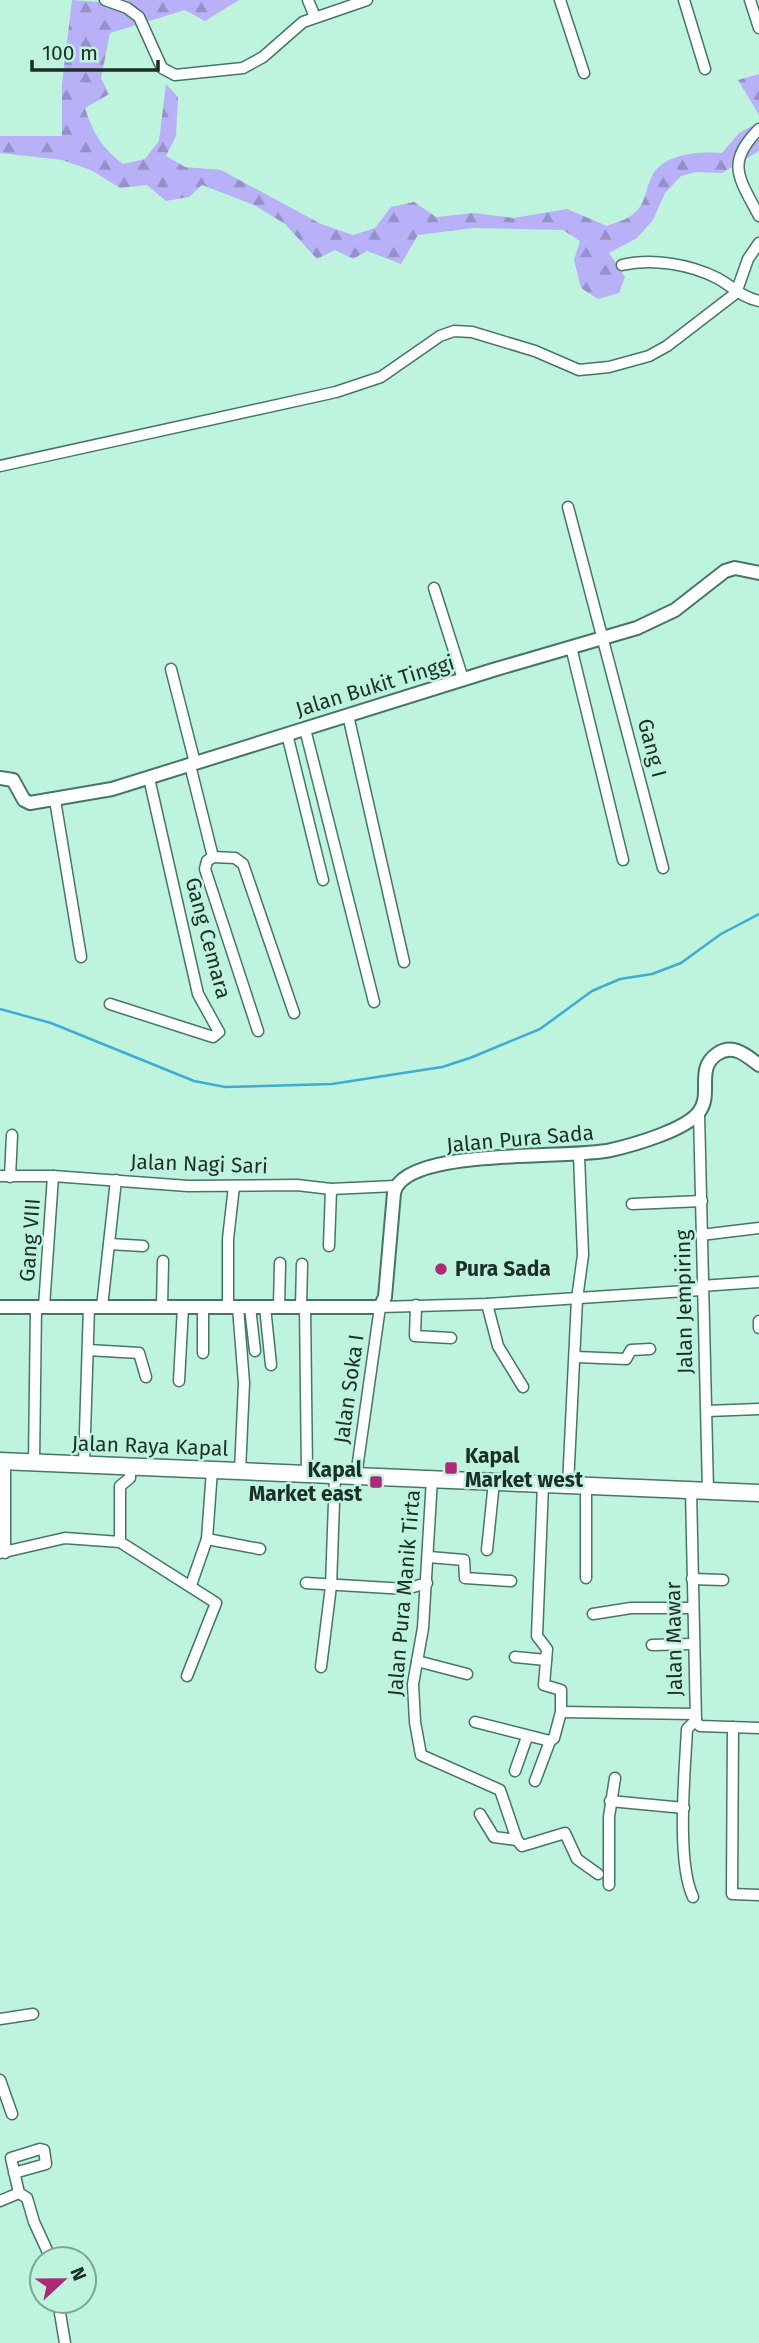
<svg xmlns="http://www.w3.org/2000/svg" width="759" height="2343" font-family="'Fira Sans',sans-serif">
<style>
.forest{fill:url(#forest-firs)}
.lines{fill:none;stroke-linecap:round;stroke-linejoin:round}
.stream{stroke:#3eacd7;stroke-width:2.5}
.minor-casing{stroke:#467765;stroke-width:13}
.tertiary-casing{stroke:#467765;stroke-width:16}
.trunk-casing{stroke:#467765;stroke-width:19}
.minor{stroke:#fff;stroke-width:10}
.tertiary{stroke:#fff;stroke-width:12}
.trunk{stroke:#fff;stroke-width:16}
.poi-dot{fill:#ab2b79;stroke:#bef3dd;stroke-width:2.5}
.labels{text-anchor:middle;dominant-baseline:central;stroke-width:5;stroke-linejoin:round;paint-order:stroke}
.street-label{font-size:21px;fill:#1b2f27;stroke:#bef3dd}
.poi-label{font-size:21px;font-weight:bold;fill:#1b2f27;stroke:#bef3dd;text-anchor:start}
</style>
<defs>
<pattern id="forest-firs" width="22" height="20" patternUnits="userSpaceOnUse" patternTransform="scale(1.75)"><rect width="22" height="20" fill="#b8b1f7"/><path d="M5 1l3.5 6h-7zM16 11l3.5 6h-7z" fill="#9590c8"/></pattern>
</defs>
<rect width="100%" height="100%" fill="#bef3dd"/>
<g class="forest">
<path d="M72,0L111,3L130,0H239L205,21L185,10L110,33L101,78L109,94L85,108C92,132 103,149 123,164L145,159L159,141L166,84L178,97L176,136L166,156L185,167L221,170L321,224L353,235L375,228L391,207L414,202L436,217L474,213L513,218L567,209L607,226C614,223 626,220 632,215C646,205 645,190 652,176C663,153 701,151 722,153L739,133L759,122V151L722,173L696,172L681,176L665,193L653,220L637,238L609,253L625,277L619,293L598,299L581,288L574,260L580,241L563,230L474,228L418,235L401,264L367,251L353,259L335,250L317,259L285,224L254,205L202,185L189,197L166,201L147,185L120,188L91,170L62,160L0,153V136H62V84Z"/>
<polygon points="759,74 759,115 738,80"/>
</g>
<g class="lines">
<polyline class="stream" points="0,1009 51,1023 194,1081 225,1087 332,1084 442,1067 470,1058 540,1029 592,991 620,979 652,974 681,963 721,934 759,914"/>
<g class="minor-casing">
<g id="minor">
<polyline points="105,0 127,8 139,17 162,68 175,75 243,68 263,57 303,22 367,0"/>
<polyline points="308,0 315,17"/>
<polyline points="560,0 584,73"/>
<polyline points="684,0 705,69"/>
<polyline points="750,0 759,28"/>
<path d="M759,129C725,163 739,178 759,216"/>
<path d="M622,265C652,258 689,264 717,278C732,286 741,297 759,301"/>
<polyline points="0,466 336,392 381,377 440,336 454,331 472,332 535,351 579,370 609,367 649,356 667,346 736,293 748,259 759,243"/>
<polyline points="568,507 663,868"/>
<polyline points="434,588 463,679"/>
<polyline points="571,647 623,860"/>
<polyline points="171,669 195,763"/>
<polyline points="348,715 404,962"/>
<polyline points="305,729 374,1002"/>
<polyline points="287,734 323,880"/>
<polyline points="190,765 213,857 235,858 243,864 294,1013"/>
<polyline points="55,800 81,957"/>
<polyline points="213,857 207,861 205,869 258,1031"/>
<polyline points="110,1004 213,1037 219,1032 198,994 149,778"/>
<polyline points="699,1113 708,1491"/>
<polyline points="0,1176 53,1176 188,1186 297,1185 331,1189 395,1186"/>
<polyline points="10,1177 12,1135"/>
<polyline points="632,1204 702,1201"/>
<polyline points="701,1235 759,1228"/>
<polyline points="109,1244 143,1246"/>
<polyline points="329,1246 331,1189"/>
<polyline points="701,1286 759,1282"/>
<polyline points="487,1304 498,1346 523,1387"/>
<polyline points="416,1305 415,1336 451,1338"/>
<polyline points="44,1307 53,1176"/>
<polyline points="102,1307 116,1180"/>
<polyline points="162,1307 163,1261"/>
<polyline points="203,1307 203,1353"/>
<polyline points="228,1307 228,1239 234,1186"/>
<polyline points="238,1307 244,1383 240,1471"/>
<polyline points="250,1307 255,1351"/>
<polyline points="265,1307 271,1365"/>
<polyline points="279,1307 280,1263"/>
<polyline points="301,1307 302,1264"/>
<polyline points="305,1307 307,1474"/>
<polyline points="759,1321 759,1328"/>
<polyline points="88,1350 139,1353 146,1377"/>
<polyline points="576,1357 626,1359 631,1350 650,1349"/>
<polyline points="179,1381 183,1307"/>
<polyline points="707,1411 759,1409"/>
<polyline points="34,1462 36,1307"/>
<polyline points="84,1464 89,1307"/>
<polyline points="130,1466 130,1478 120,1486 120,1542 216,1603 187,1676"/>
<polyline points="356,1476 380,1307 487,1304 701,1290"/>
<polyline points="432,1479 423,1628 413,1684 415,1722 421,1755 500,1790 517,1840 522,1846 565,1833 577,1859 598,1874"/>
<polyline points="568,1485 577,1299 583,1255 579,1156"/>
<polyline points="691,1490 696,1722 700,1726 759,1728"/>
<polyline points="207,1539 260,1549"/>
<polyline points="487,1550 494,1482"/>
<polyline points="0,1553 65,1538 120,1542"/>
<polyline points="5,1553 5,1461"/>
<polyline points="429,1557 464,1560 465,1578 511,1581"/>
<polyline points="586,1578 586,1486"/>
<polyline points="692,1579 723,1580"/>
<polyline points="306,1583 406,1589 427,1583"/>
<polyline points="191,1585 207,1539 212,1470"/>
<polyline points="593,1614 631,1608 692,1608"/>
<polyline points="652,1645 693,1644"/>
<polyline points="515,1657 546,1660"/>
<polyline points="417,1661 467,1674"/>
<polyline points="321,1667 331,1586 335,1475"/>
<polyline points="561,1712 695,1714"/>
<polyline points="475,1722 550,1741 554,1738 561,1712 561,1690 544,1685 547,1649 537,1636 543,1484"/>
<polyline points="733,1727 732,1894 759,1895"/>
<polyline points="515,1771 527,1737"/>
<polyline points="535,1781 550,1741"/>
<polyline points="610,1801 684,1808"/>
<polyline points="480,1814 494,1837 517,1840"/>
<polyline points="609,1885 609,1817 615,1778"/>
<path d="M693,1897C676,1861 685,1771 687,1729L696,1720"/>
<polyline points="0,2019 33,2014"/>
<polyline points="0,2080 12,2114"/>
<polyline points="14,2173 46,2164 44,2150 40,2149 11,2158 19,2193 27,2198 34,2222 51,2259"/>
<polyline points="0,2201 19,2193"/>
<polyline points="58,2301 65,2343"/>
</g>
</g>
<g class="tertiary-casing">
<g id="tertiary">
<polyline points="0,778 13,780 24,800 30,803 112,789 493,670 637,628 675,610 725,571 735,568 759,573"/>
<path d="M0,1307H380L385,1297L394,1193C404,1146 571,1160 611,1150C633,1145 686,1130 699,1112C713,1094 695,1069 717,1054C733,1043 746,1055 759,1065"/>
</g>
</g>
<g class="trunk-casing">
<polyline id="trunk" points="0,1461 759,1493"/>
</g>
<use href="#minor" class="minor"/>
<use href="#tertiary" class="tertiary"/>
<use href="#trunk" class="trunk"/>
</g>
<g class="poi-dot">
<circle cx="441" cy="1269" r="7"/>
<rect x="444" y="1461" width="14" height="14" rx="3.5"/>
<rect x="369" y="1475" width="14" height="14" rx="3.5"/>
</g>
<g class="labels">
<g class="street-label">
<text transform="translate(375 686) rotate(-17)">Jalan Bukit Tinggi</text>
<text transform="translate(652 748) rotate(75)">Gang I</text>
<text transform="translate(208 938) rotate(75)">Gang Cemara</text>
<text transform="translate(520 1139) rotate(-5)">Jalan Pura Sada</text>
<text transform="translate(199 1164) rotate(2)">Jalan Nagi Sari</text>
<text transform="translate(30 1240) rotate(-86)">Gang VIII</text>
<text transform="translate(684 1302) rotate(-91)">Jalan Jempiring</text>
<text transform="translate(349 1389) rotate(-82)">Jalan Soka I</text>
<text transform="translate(150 1446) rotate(2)">Jalan Raya Kapal</text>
<text transform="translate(404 1593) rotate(-85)">Jalan Pura Manik Tirta</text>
<text transform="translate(674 1639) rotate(-91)">Jalan Mawar</text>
</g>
<g class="poi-label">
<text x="455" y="1269">Pura Sada</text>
<text x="465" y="1456">Kapal<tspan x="465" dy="24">Market west</tspan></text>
<text x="362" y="1470" text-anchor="end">Kapal<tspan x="362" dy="24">Market east</tspan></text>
</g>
</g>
<g transform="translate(63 2280) rotate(68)"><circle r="33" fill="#bef3dd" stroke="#7da594" stroke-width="2"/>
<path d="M0-5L12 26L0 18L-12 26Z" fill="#ab2b79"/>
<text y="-10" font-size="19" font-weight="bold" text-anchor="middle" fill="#1b2f27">N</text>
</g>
<path d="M32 60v10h126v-10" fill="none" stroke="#1b2f27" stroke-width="3.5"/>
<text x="42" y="60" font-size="21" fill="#1b2f27" stroke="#bef3dd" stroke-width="5" paint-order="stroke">100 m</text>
</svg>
